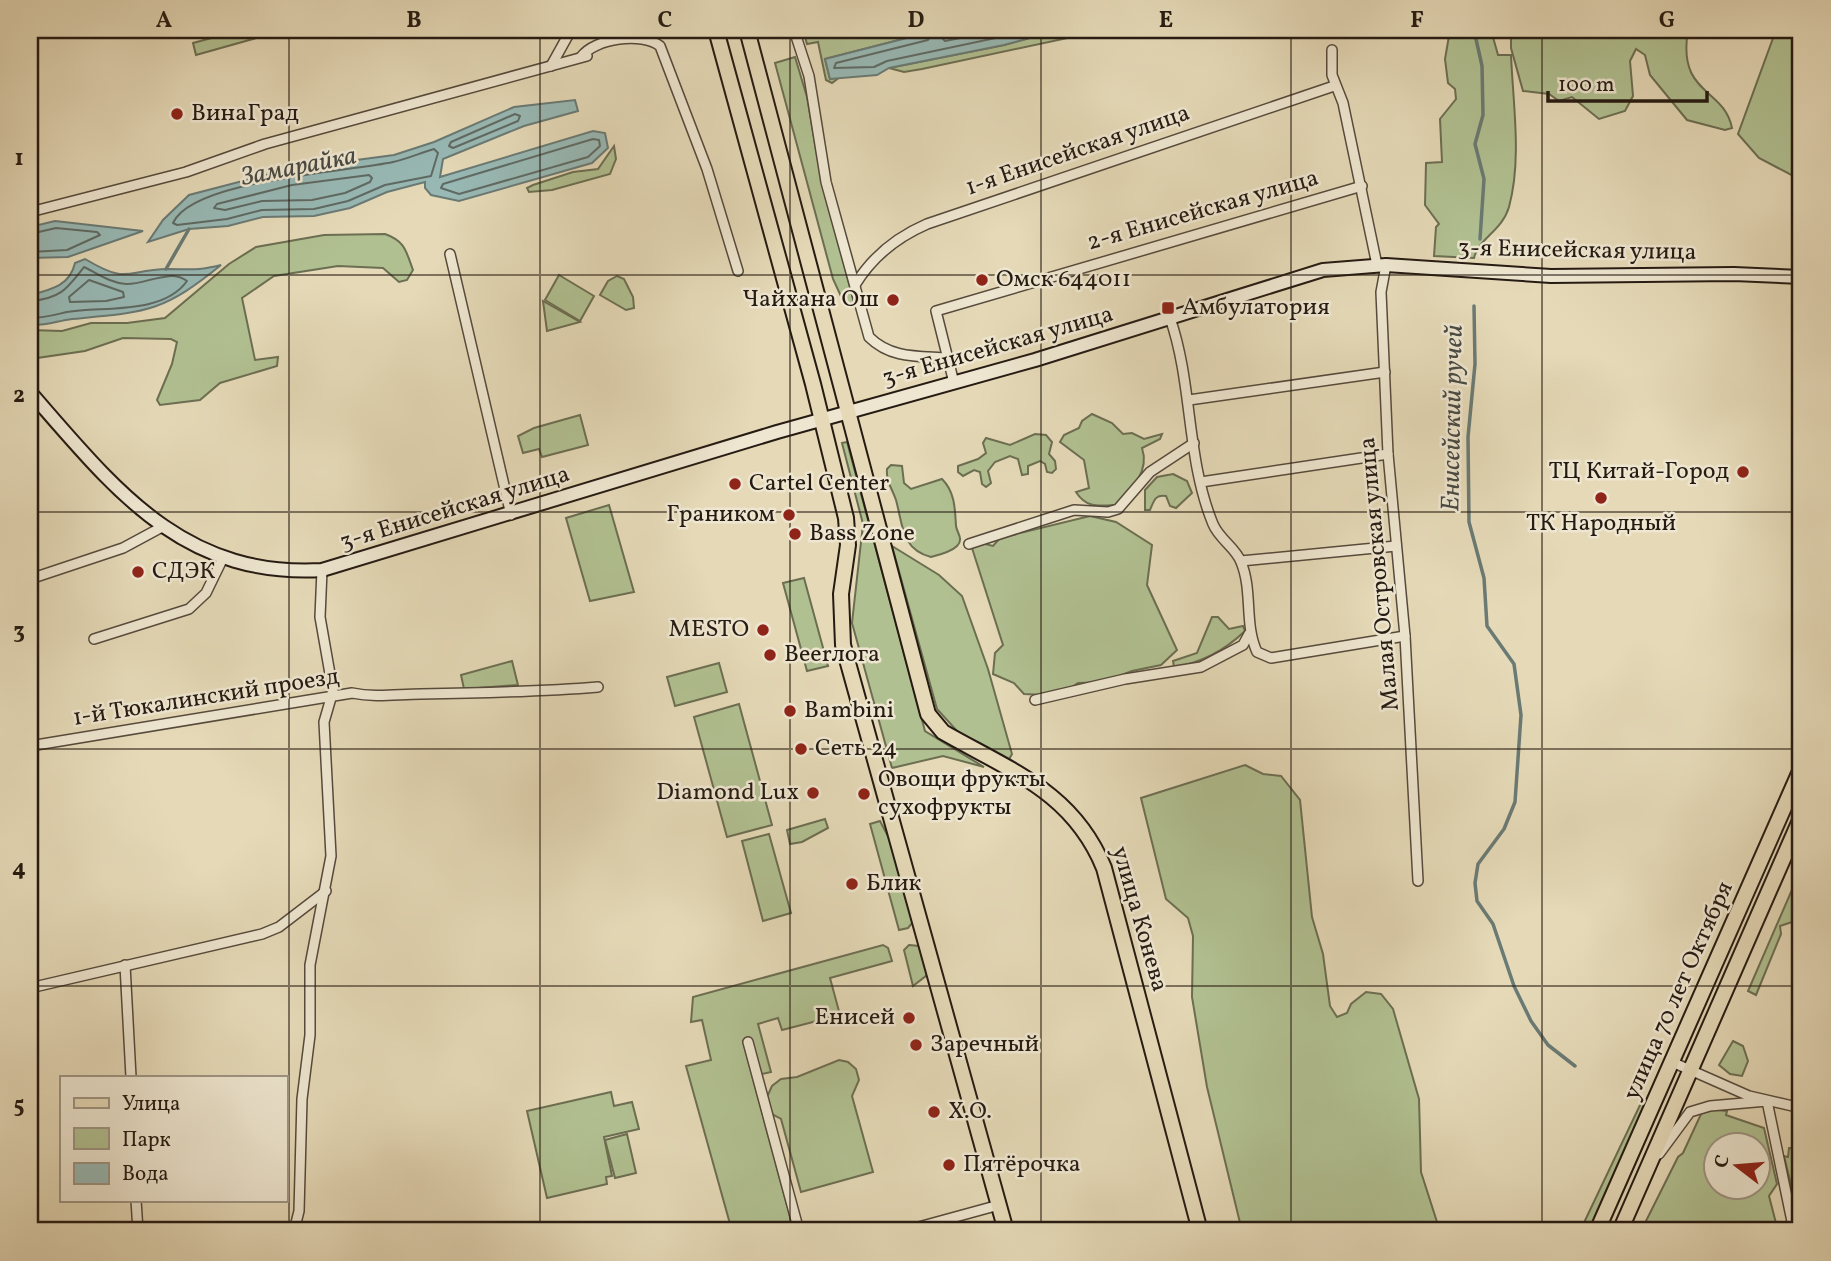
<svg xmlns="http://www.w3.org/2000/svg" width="1831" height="1261" font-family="Vollkorn,serif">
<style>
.green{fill:#b1c091;stroke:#6c6e52;stroke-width:2;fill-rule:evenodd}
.water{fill:#98b9b5;stroke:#6a7a74;stroke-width:2}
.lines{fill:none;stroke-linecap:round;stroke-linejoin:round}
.shore{stroke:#5f6a64;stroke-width:2}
.stream{stroke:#6a7a74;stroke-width:3.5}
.street-casing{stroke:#564a3c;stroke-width:12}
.secondary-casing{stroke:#261b13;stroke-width:16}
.primary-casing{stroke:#261b13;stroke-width:18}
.street{stroke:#eee6d0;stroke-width:9}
.secondary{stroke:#eee6d0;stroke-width:12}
.primary{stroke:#e5d9b7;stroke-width:14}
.grid{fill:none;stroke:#261b13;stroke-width:2;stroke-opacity:0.55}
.poi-dot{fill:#8f2418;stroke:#eee6d0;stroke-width:2.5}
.labels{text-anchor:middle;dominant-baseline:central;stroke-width:5;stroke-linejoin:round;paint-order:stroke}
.poi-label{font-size:24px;fill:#261b13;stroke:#eee6d0;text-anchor:start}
.street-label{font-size:24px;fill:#261b13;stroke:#eee6d0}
.water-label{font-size:26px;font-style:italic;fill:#484a44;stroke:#eee6d0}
.neatline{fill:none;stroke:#261b13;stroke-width:2.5}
.grid-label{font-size:23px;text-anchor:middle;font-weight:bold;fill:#261b13}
</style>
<rect width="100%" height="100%" fill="#e5d9b7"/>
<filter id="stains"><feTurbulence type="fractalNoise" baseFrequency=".00286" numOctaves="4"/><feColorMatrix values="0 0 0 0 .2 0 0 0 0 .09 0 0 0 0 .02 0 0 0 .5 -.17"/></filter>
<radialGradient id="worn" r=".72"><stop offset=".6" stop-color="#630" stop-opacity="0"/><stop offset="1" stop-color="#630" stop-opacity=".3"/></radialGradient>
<g class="green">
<polygon points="241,30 285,30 196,55 193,43"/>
<polygon points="803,30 874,30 864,33 868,36 877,34 881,30 938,30 825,59 830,79 840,77 832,83 826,80 818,42 807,44"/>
<polygon points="1059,30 1105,30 922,69 904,72 889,68 1004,45"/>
<path d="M1450,30H1491L1498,55H1511C1513,104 1522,159 1509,207C1502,231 1478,239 1474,258L1434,256L1436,227L1439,224L1425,205L1426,163L1442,162L1440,119L1456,99L1455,89L1448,83L1445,59Z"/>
<path d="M1511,30H1688C1677,96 1724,87 1732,128L1725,130L1687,120L1650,75L1645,55L1636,49L1630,61L1633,96L1625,111L1599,119L1572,97L1559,101L1549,94L1523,91L1511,48Z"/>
<polygon points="1776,30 1801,30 1801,180 1759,158 1738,134"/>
<polygon points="795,57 807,97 819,166 854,303 845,305 833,279 775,63"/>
<polygon points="614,146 616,159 610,174 552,190 529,192 527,188 533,185 573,172 598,169"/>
<path d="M385,234C405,241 406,251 413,270L407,280L399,282L383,268L338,266L274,276L242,298L255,360L278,357L277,366L220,383L200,400L160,405L157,400L172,364L177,342L171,339L123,338L85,351L30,359V330L62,331L91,323H127L165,318L229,264L256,247L324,235Z"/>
<polygon points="559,275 594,296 580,321 545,300"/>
<polygon points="617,276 624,279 633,297 634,308 626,310 600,295 608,281"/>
<polygon points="543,301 580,322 547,331"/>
<path d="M1092,414L1112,423L1123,434L1132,433L1144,439L1162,434L1160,439L1142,448C1150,471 1132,490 1115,505C1098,506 1086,508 1076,492L1089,488L1084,460L1060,442L1064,435L1079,428L1082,421Z"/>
<polygon points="580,415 588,445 542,457 539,449 523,453 518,436 534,428"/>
<polygon points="1035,434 1046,435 1052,442 1049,454 1055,461 1056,469 1052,473 1047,472 1045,464 1040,461 1028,466 1028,474 1022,475 1018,459 1010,456 995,462 988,471 991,483 986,487 982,484 980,472 974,470 963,476 958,472 958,466 978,459 986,453 983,443 986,438 1010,445"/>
<polygon points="847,442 925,731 984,767 943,756 892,768 852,623 863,524 842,443"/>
<path d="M891,465L902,466L904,483L911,489L942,479C955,492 955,509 956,526C957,533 964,539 957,546C951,552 939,555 931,557C901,549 903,525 896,500C892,488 886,482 887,469Z"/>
<path d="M1173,474L1187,481L1192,493L1176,508L1170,506L1166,496C1155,494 1154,501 1150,510H1145V490L1157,477Z"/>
<polygon points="609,505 634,592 590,601 566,518"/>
<polygon points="1090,516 1116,522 1152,545 1147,585 1177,650 1161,665 1132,671 1104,682 1078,683 1066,691 1044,695 1024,694 1014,683 993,674 995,653 1003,645 972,548 977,542 993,546 1000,538"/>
<polygon points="892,546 939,575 962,596 988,669 1012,754 1008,761 957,731 937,709"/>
<polygon points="804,578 828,666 807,671 783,583"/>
<path d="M1212,617H1218L1229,629L1243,626L1245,631C1224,651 1202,663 1174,667L1173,661L1197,653Z"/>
<polygon points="512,661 518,685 464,689 461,675"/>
<polygon points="719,663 727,692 675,706 667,677"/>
<polygon points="739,704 772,825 727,837 694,717"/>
<polygon points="1245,765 1263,774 1281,776 1300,800 1312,917 1323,954 1330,1006 1337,1017 1347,1013 1351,1004 1366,992 1381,994 1393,1009 1419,1099 1421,1172 1438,1225 1447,1231 1242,1231 1207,1087 1192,997 1193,936 1188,918 1166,899 1141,798"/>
<polygon points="825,819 828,828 802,842 790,844 787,830"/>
<polygon points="880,821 891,842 913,922 908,928 899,930 870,824"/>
<polygon points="769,834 791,913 763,921 742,841"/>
<polygon points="1801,869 1801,919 1780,926 1781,934 1756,995 1748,991"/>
<polygon points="883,945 888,948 892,961 830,978 840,1015 782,1030 778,1018 758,1024 771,1072 758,1075 750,1039 743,1041 794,1231 732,1231 686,1066 711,1060 702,1020 691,1022 693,997"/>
<polygon points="909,945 919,946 927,975 913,986 904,950"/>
<polygon points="1733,1041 1743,1046 1748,1061 1742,1076 1730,1074 1719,1065"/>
<polygon points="839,1060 848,1062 856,1069 859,1080 852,1096 873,1172 801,1192 781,1119 772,1114 767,1097 772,1086 781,1079 797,1077"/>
<polygon points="611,1092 614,1106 632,1102 639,1129 604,1137 612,1176 606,1177 607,1184 547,1198 527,1111"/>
<polygon points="1651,1095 1589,1231 1580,1231 1640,1105"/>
<path d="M1708,1109L1727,1111L1726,1115L1764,1128L1777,1184L1769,1196L1778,1231H1641L1678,1157L1683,1153L1702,1112ZM1716,1146H1758V1188H1716Z"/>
<polygon points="627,1134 636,1173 615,1178 605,1140"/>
<polygon points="1789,1148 1801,1149 1801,1192 1793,1193 1784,1156 1788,1157"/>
</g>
<g class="water">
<polygon points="938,30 1059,30 1004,45 889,68 877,75 830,79 825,59"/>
<polygon points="575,100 578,111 524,126 443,159 440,177 593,131 605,133 608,148 592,163 459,201 431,195 425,188 425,182 387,192 350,208 314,216 263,217 228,226 189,229 148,242 163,220 189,195 289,169 394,155 434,142 514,107"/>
<polygon points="55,221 143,231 68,257 30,258 30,227"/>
<path d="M85,259C129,285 124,270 168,269C191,269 197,271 221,265C162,313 146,312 72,319C57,321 46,326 30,325V295C50,290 70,286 75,263Z"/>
</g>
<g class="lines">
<g class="shore">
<polyline points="933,30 928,40 836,63 834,68 874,67 887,61 1033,30"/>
<polyline points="942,30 942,38 945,41 1001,30"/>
<polygon points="515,114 520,116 518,121 453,148 449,146 451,142"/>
<polygon points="593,139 599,140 600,146 588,157 459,194 441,188 443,184"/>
<path d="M434,149L438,153L431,176L385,185L348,201L314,209L262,210L227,219L177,225L173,223C192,180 347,172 393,162C407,159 420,153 434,149Z"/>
<polygon points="369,175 372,178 370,182 345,193 312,200 262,201 225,210 214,208 217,204 292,185"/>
<polyline points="30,234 56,228 97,232 100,235 67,250 30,252"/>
<polygon points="89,280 123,292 124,297 106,301 70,302 69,297"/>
<path d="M30,301C60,299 67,289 84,267C97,273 110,283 126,284C145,285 170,268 187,281C163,315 103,306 67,312C54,315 44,318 30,318"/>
</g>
<g class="stream">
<polyline points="1474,30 1482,66 1483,115 1475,144 1484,179 1480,239"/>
<polyline points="166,269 189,229"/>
<polyline points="1474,306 1475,364 1468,437 1469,522 1484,578 1487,626 1514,664 1521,715 1515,802 1504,829 1478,864 1475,883 1477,901 1493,924 1514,986 1531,1021 1548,1045 1575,1066"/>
</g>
<g class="street-casing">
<g id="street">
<path d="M794,30L809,76L826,182L869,337C891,359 919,356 947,358"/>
<polyline points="1332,50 1332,75 1343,103 1377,265"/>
<path d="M581,57C595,38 642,32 660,46L707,169L738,271"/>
<polyline points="551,66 571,30"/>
<polyline points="30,212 186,172 265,144 587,56"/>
<polyline points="450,254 511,515"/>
<polyline points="1386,265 1381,292 1388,454 1405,636 1418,881"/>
<path d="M855,285C872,257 897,237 927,224L1334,86"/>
<path d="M1170,318C1193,384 1186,459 1213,524C1219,539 1236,548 1241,562C1253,591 1244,624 1257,652L1271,658L1405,636"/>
<polyline points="954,383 936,311 1362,186"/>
<polyline points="1189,400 1385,372"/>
<polyline points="1201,482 1388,454"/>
<polyline points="969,544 1074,510 1108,512 1118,509 1150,472 1194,443"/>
<polyline points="1241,561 1396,546"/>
<polyline points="30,579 123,548 162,527"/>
<polyline points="94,639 189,609 206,593 223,558"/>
<polyline points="1035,700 1125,679 1201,667 1243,645 1249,634"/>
<path d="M30,746L352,693C376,698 398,694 421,694C481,693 539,692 598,687"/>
<polyline points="125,965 131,1077"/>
<polyline points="30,988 262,934 279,927 326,891"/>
<polyline points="748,1042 799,1231"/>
<polyline points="1672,1062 1749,1096 1801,1108"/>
<polyline points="1659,1154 1690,1112 1710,1106 1767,1101 1794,1231"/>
<polyline points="136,1200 138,1231"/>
<polyline points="294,1231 299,1211 302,1099 310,1035 310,965 331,856 324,722 333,691 320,617 322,570"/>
<polyline points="904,1231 999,1205"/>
</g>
</g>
<g class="secondary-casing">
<path id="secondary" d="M30,392C114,488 182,578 322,570L777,432L1035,360L1323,270L1386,265L1551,276L1734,274L1801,277"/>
</g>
<g class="primary-casing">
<g id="primary">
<polyline points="716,30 813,384 846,518 848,545 841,594 843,645 1006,1231"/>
<path d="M747,30L928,714L943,732C1011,771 1073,792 1104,868L1200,1231"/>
<polyline points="1597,1231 1801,769"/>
<polyline points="1620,1231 1801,818"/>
</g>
</g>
<use href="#street" class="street"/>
<use href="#secondary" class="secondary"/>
<use href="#primary" class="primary"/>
</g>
<path class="grid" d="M289,30V1231M540,30V1231M790,30V1231M1041,30V1231M1291,30V1231M1542,30V1231M30,275H1801M30,512H1801M30,749H1801M30,986H1801"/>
<g class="poi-dot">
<circle cx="177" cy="114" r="7"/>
<circle cx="982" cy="280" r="7"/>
<circle cx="893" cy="300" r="7"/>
<rect x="1161" y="301" width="14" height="14" rx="3.5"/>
<circle cx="1743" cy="472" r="7"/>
<circle cx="735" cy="484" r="7"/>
<circle cx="1601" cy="498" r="7"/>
<circle cx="789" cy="515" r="7"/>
<circle cx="795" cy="534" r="7"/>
<circle cx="138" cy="572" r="7"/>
<circle cx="763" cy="630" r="7"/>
<circle cx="770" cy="655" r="7"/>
<circle cx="790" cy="711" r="7"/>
<circle cx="801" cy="749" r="7"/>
<circle cx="813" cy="793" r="7"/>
<circle cx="864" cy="794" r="7"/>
<circle cx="852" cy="884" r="7"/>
<circle cx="909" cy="1018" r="7"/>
<circle cx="916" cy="1045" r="7"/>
<circle cx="934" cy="1112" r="7"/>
<circle cx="949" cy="1165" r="7"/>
</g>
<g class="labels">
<g class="poi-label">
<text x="191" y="114">ВинаГрад</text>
<text x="996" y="280">Омск 644011</text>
<text x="879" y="300" text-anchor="end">Чайхана Ош</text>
<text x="1182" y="308">Амбулатория</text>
<text x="1729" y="472" text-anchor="end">ТЦ Китай-Город</text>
<text x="749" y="484">Cartel Center</text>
<text x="775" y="515" text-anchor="end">Граником</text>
<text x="1601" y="524" text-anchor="middle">ТК Народный</text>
<text x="809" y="534">Bass Zone</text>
<text x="152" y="572">СДЭК</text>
<text x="749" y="630" text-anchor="end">MESTO</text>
<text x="784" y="655">Beerлога</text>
<text x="804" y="711">Bambini</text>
<text x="815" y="749">Сеть 24</text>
<text x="878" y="780">Овощи фрукты<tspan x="878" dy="28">сухофрукты</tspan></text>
<text x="799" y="793" text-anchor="end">Diamond Lux</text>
<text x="866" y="884">Блик</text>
<text x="895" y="1018" text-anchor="end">Енисей</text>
<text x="930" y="1045">Заречный</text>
<text x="948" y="1112">X.O.</text>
<text x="963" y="1165">Пятёрочка</text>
</g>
<g class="street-label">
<text transform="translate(1078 151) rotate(-19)">1-я Енисейская улица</text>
<text transform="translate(1203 211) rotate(-16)">2-я Енисейская улица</text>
<text transform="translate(1577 251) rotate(1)">3-я Енисейская улица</text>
<text transform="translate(998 347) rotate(-16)">3-я Енисейская улица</text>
<text transform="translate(455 509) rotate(-17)">3-я Енисейская улица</text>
<text transform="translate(1380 574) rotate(-95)">Малая Островская улица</text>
<text transform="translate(206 698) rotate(-9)">1-й Тюкалинский проезд</text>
<text transform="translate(1139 919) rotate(74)">улица Конева</text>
<text transform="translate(1679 991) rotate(-66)">улица 70 лет Октября</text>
</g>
<g class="water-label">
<text transform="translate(299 167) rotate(-11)">Замарайка</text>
<text transform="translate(1453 418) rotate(-89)">Енисейский ручей</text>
</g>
</g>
<rect width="1831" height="1261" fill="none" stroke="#e5d9b7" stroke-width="77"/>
<rect x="60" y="1076" width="228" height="126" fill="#eee6d0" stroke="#9e9584" stroke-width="2"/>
<rect x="74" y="1098" width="35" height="10" fill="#e5d9b7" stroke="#9e9584" stroke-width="2"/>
<text x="122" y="1110" font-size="21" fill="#261b13">Улица</text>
<rect x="74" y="1128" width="35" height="21" fill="#b1c091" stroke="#9e9584" stroke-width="2"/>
<text x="122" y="1146" font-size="21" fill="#261b13">Парк</text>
<rect x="74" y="1163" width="35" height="21" fill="#98b9b5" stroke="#9e9584" stroke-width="2"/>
<text x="122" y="1180" font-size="21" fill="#261b13">Вода</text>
<g transform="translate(1737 1166) rotate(286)"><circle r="33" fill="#eee6d0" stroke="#9e9584" stroke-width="2"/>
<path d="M0-5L12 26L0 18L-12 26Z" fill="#8f2418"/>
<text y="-10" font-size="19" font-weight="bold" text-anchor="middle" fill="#261b13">С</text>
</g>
<path d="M1548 91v10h159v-10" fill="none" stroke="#261b13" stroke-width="3.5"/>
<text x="1558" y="91" font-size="21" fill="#261b13" stroke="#eee6d0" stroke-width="5" paint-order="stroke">100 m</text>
<rect x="38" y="38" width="1754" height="1184" class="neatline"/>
<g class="grid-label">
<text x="164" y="27">A</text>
<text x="414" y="27">B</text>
<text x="665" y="27">C</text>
<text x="916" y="27">D</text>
<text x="1166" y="27">E</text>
<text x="1417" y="27">F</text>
<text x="1667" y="27">G</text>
<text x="19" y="165">1</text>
<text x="19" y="402">2</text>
<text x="19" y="638">3</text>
<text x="19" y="875">4</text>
<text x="19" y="1112">5</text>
</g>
<rect width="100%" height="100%" filter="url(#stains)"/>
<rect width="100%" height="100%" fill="url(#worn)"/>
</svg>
